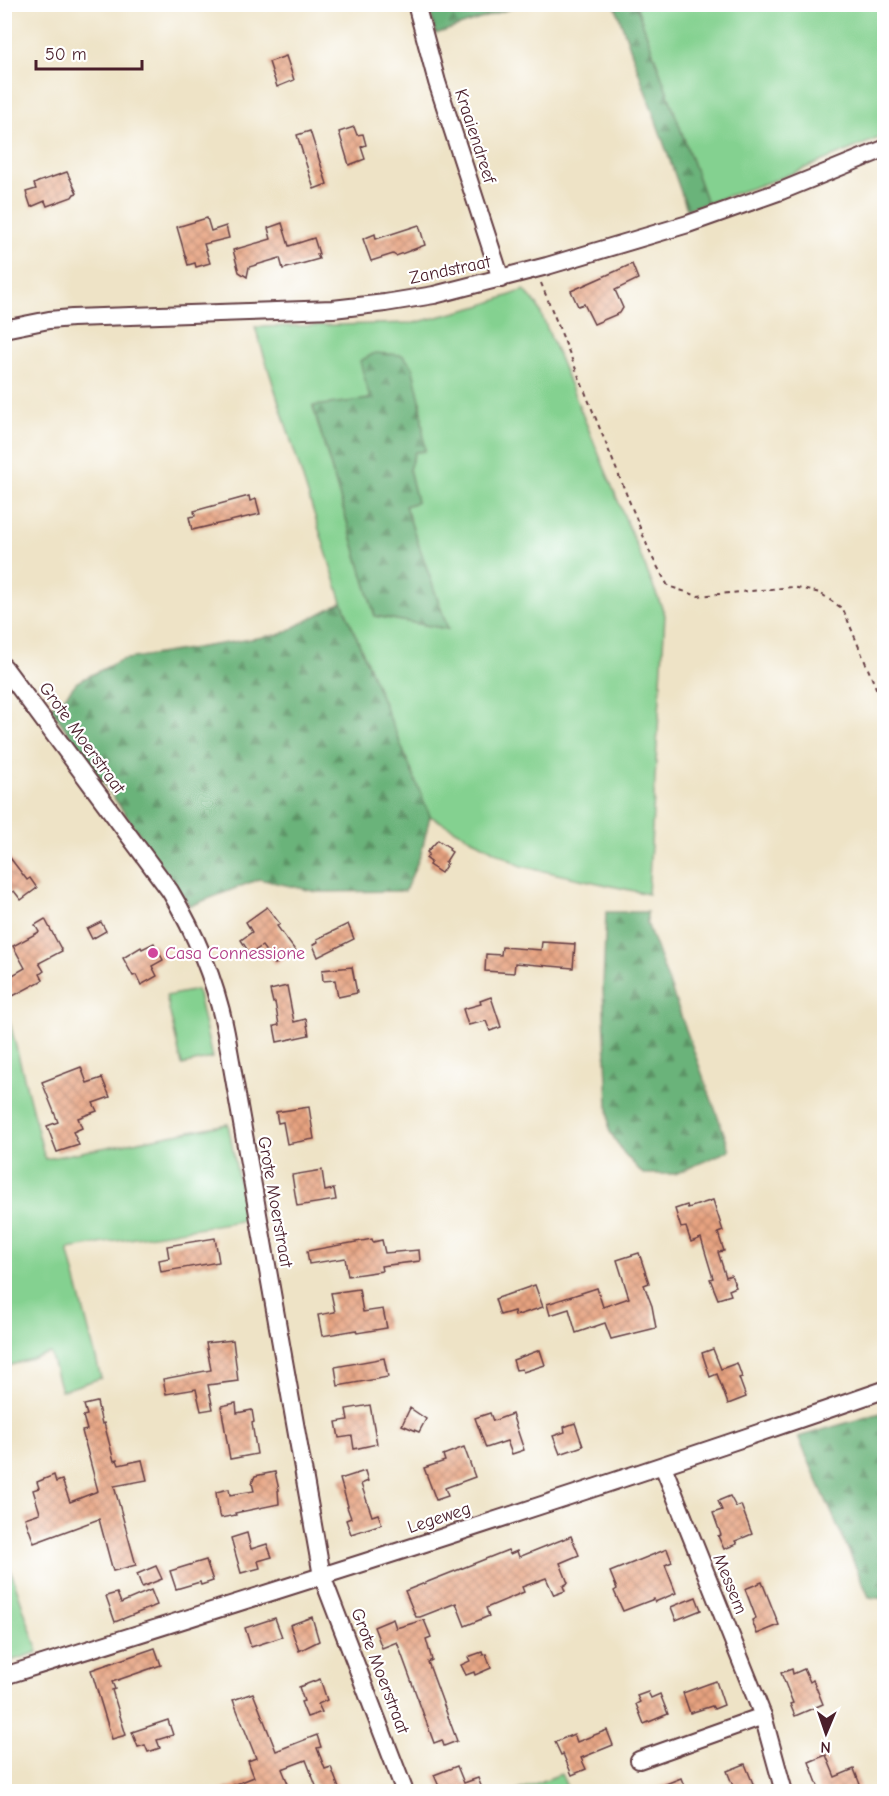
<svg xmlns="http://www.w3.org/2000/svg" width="889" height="1796" font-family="'Comic Neue',sans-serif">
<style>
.grass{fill:#84d190;stroke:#67785e;stroke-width:1.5;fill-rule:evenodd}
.forest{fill:url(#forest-firs);stroke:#5a6952;stroke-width:1.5}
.building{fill:url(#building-cross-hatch)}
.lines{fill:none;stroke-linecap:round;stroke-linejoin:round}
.street-casing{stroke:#633c42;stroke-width:20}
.path{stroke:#633c42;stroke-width:2;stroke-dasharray:4.5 4.5;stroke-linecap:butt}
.street{stroke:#fff;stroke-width:16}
.hotel-dot{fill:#d1479c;stroke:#fff;stroke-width:2}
.labels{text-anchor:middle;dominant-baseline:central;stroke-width:4.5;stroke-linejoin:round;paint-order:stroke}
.street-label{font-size:18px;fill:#4a1f2b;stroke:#fff}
.hotel-label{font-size:18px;fill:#b23c85;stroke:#fff;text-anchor:start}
</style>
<defs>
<pattern id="forest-firs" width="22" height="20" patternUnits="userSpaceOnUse" patternTransform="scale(1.5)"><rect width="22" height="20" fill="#6bb37a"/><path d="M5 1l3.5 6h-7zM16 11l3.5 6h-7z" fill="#5a9164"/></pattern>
<pattern id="building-cross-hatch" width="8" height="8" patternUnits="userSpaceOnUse" patternTransform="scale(1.5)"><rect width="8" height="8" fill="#e7a380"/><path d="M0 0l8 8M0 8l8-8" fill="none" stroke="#bd8469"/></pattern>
</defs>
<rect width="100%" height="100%" fill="#fff"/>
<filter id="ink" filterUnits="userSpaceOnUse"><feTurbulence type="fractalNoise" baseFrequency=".0167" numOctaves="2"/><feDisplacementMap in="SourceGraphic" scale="12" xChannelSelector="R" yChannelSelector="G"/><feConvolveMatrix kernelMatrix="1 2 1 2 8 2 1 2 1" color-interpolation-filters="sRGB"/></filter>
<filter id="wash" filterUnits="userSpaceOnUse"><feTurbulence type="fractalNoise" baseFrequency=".008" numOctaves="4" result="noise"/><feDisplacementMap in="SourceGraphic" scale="24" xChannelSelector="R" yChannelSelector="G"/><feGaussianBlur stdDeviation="1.35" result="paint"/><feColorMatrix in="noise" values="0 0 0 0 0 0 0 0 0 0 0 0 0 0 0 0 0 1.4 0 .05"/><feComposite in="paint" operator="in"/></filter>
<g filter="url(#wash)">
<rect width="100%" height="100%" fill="#eee3c6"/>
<g class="grass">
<polygon points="636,5 884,5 884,136 778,179 707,203"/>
<path d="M524,290L537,304L665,615L648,894L521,866L430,816L342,602L255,327L414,323L480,306ZM402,355L412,366L420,400L425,451L415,452L409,469L417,502L405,506L448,629L375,616L313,407L370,399Z"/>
<polygon points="197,990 212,1058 182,1065 166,996"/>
<polygon points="4,1000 45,1159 228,1124 246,1220 68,1249 101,1378 61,1391 50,1353 5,1367"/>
<polygon points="4,1550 38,1652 5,1663 4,1663"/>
<polygon points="561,1774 569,1791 516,1791"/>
</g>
<g class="forest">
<polygon points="428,4 521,4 521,5 436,34"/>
<polygon points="615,5 636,5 707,203 687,209"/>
<polygon points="375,353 402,355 412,366 420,400 425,451 415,452 409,469 417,502 405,506 448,629 375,616 313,406 370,399 360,361"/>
<polygon points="342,602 430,816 421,854 405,891 317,892 259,879 190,906 50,707 63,699 77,682 121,660 282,634"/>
<polygon points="606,912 647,912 647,923 730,1150 675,1174 643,1174 622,1151 609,1130 603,987"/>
<polygon points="884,1412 884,1599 869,1597 798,1437"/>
</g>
<g id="blocks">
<g class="building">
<polygon points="286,56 294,80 277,87 269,62"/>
<polygon points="354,127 357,135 363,134 366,145 361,147 365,159 349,165 339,132"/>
<polygon points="310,131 327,184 314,189 297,135"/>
<polygon points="67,172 77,193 74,194 72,197 47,206 45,201 31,207 26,192 36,189 34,184 38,182"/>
<polygon points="207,218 211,231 226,226 229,238 204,244 210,263 196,267 195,263 188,265 177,227"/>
<polygon points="282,223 289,246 314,238 319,254 317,254 319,259 283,269 280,258 249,267 247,277 239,272 233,250 271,239 268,228"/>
<polygon points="419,225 425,245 396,256 393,254 371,261 363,239 375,234 376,239"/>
<polygon points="632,264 638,279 615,290 623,308 620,313 594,324 584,304 578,306 571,291"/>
<polygon points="249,496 250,501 256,499 260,514 192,530 189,517 195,516 194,511"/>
<polygon points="438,840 450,848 449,850 452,852 445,863 447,864 441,873 429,865 431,862 426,858 429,854 427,852"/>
<polygon points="4,850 27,880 30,878 37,888 21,900 14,891 11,893 4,885"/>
<polygon points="267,907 280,924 277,926 297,953 275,964 262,946 250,954 241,940 252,932 246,922"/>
<polygon points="45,919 62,951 39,963 44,971 40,974 43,980 13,996 4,980 25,968 13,946 39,932 35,925"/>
<polygon points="101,922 106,931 92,939 87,929"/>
<polygon points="348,924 354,939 318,957 313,945 318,942 317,939"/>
<polygon points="542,942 575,944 573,968 515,963 514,973 485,971 486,954 501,955 502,947 541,950"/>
<polygon points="154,943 163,960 152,966 157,976 141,985 136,975 133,976 123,958 141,947 142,949"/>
<polygon points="352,967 357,993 338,997 335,980 323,981 322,970"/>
<polygon points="287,986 294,1022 306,1019 309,1035 277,1042 274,1026 279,1025 275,1002 273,1003 270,990"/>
<polygon points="491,997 501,1027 490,1031 486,1021 468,1025 463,1009 481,1004 480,1001"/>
<polygon points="81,1067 87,1083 102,1078 110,1097 93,1103 97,1111 78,1118 82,1128 73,1132 79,1145 57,1152 47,1126 58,1122 42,1082"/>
<polygon points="309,1107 314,1139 287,1144 283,1122 278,1123 276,1112"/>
<polygon points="322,1170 325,1191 334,1189 336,1200 297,1206 292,1175"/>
<polygon points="713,1200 723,1231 718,1233 724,1251 718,1252 726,1277 731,1275 736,1287 729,1290 731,1295 718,1299 710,1279 713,1278 701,1238 691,1242 686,1227 681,1228 675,1209 687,1205 688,1208"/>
<polygon points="215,1238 219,1262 161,1272 159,1260 169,1258 167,1246"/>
<polygon points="372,1239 373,1242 382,1240 385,1253 419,1250 420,1261 381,1266 382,1271 348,1276 345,1258 309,1264 307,1251"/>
<polygon points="639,1253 649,1283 644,1285 652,1306 656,1328 611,1339 605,1323 576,1333 569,1309 550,1315 547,1304 597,1288 603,1307 629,1298 617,1260"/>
<polygon points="535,1285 543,1307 515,1316 514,1311 500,1315 495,1299"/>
<polygon points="359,1289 363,1312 383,1309 387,1328 357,1333 356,1330 322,1336 318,1315 335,1312 331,1293"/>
<polygon points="233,1340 238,1381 208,1385 213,1409 201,1411 196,1389 166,1394 163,1379 211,1370 206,1343"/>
<polygon points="713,1349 721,1369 737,1363 742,1377 739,1378 746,1397 728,1404 717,1374 710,1377 702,1353"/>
<polygon points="540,1350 545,1365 523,1372 522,1369 516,1370 513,1360"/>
<polygon points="384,1358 388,1377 338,1386 335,1367"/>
<polygon points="97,1402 102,1424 104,1423 114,1461 117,1460 119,1465 142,1460 147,1480 114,1486 136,1565 113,1571 99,1519 34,1543 25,1518 40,1513 33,1490 39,1488 37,1482 54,1475 56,1482 62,1480 70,1502 98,1491 82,1431 87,1430 83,1416 87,1415 84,1405"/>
<polygon points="236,1403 237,1413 252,1410 254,1422 252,1423 257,1454 230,1459 221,1406"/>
<polygon points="370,1405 377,1444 354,1449 352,1436 339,1438 336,1422 348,1420 346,1409"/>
<polygon points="410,1408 426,1419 419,1432 402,1425"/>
<polygon points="490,1413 493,1421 512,1414 524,1450 512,1454 507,1441 486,1448 475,1418"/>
<polygon points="575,1423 583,1446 560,1454 553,1436 565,1432 564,1427"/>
<polygon points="464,1447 475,1477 445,1488 448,1496 436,1500 424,1468 445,1461 443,1455"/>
<polygon points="365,1471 368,1481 361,1484 372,1516 378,1514 382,1524 351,1534 346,1520 351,1518 347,1507 348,1506 340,1479"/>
<polygon points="275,1472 279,1490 278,1490 279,1504 235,1513 236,1515 221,1518 220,1515 219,1515 216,1492 229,1489 230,1495 254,1491 252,1483 255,1476"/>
<polygon points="730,1496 736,1507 741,1505 752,1534 735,1541 737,1544 724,1549 718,1536 721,1535 713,1513 722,1510 718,1501"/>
<polygon points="247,1533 251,1549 267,1544 272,1557 258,1561 260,1568 241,1573 231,1538"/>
<polygon points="571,1536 579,1555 560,1563 568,1583 563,1586 565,1591 554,1595 546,1578 522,1587 524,1592 486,1608 489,1616 465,1626 456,1603 420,1617 416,1617 405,1591 508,1550 510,1554 517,1551 519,1557"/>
<polygon points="667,1549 672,1562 665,1565 676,1593 655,1602 654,1599 623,1611 614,1591 617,1589 610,1572"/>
<polygon points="206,1560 213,1581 201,1585 200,1582 176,1589 170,1571"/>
<polygon points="156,1566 162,1579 142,1587 137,1574"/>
<polygon points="762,1582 779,1625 757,1634 752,1620 756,1618 745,1589"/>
<polygon points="151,1590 157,1605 115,1622 106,1596 117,1593 121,1603"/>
<polygon points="696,1597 701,1610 676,1620 671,1607"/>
<polygon points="312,1617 319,1641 299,1651 290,1625"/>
<polygon points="275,1618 282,1637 251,1647 245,1628"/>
<polygon points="393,1619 396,1628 424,1620 431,1637 426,1639 432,1660 428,1662 457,1741 444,1746 442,1740 434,1743 397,1642 382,1648 374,1627"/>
<polygon points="155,1648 161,1665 112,1682 115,1689 112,1690 126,1735 112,1739 91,1670"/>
<polygon points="482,1652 483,1655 486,1654 491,1668 475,1675 474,1672 466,1675 461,1665 470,1661 468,1657"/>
<polygon points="792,1669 793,1674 804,1669 810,1682 813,1680 823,1704 795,1716 790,1704 793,1703 781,1673"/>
<polygon points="320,1679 327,1700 318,1704 322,1712 307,1717 301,1702 304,1701 299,1687"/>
<polygon points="716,1681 724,1705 714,1709 712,1706 690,1713 683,1693"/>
<polygon points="648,1692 651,1698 660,1694 668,1714 644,1724 636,1704 640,1702 637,1696"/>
<polygon points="253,1693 276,1751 317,1735 321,1747 317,1748 325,1769 331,1767 340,1791 318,1791 306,1760 282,1769 289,1786 274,1791 219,1791 254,1777 248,1761 256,1758 233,1700"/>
<polygon points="168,1720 173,1735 157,1740 160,1748 148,1752 145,1745 138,1747 132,1732"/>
<polygon points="607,1730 613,1745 581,1758 586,1769 572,1775 563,1754 561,1755 555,1742 574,1734 577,1742"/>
<polygon points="826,1755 835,1777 854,1769 861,1787 851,1791 820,1791 809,1762"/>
<polygon points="745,1764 756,1791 735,1791 727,1771"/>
<polygon points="457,1766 464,1783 478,1778 483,1791 441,1791 434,1775"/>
<polygon points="681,1778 686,1791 648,1791"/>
</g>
</g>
</g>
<g filter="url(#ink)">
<use href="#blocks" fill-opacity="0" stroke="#633c42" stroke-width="1.5"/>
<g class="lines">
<g class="street-casing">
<g id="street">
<polyline points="416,4 437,82 501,279"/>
<polyline points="4,329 49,320 72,318 333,309 385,303 434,295 547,266 688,224 781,191 884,149"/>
<path d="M4,667L170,891C197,936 216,982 226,1033L322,1576L405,1792"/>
<path d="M4,1676C299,1584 593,1491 884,1390"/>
<polyline points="763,1716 784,1792"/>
<polyline points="639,1760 763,1716 663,1466"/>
</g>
</g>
<polyline class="path" points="541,283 651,555 668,586 698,596 793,587 820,593 843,609 884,707"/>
<use href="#street" class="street"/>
</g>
</g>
<circle class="hotel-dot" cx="153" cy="953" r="6"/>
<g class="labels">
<g class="street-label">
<text transform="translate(475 136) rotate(72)">Kraaiendreef</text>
<text transform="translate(450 270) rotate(-12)">Zandstraat</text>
<text transform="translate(82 738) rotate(54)">Grote Moerstraat</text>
<text transform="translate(275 1202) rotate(80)">Grote Moerstraat</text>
<text transform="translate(439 1518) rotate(-18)">Legeweg</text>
<text transform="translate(730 1584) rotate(68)">Messem</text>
<text transform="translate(380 1671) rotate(69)">Grote Moerstraat</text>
</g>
<g class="hotel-label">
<text x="165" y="953">Casa Connessione</text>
</g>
</g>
<rect width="889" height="1796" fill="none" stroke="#fff" stroke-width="24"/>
<g transform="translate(826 1733) rotate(182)" stroke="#ffffff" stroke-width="4.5" paint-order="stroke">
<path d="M0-4.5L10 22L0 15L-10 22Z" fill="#4a1f2b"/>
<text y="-9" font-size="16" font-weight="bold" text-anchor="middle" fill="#4a1f2b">N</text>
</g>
<path d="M36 60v9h106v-9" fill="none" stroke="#4a1f2b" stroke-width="3"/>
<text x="45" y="60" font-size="18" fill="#4a1f2b" stroke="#ffffff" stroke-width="4.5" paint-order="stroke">50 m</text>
</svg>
